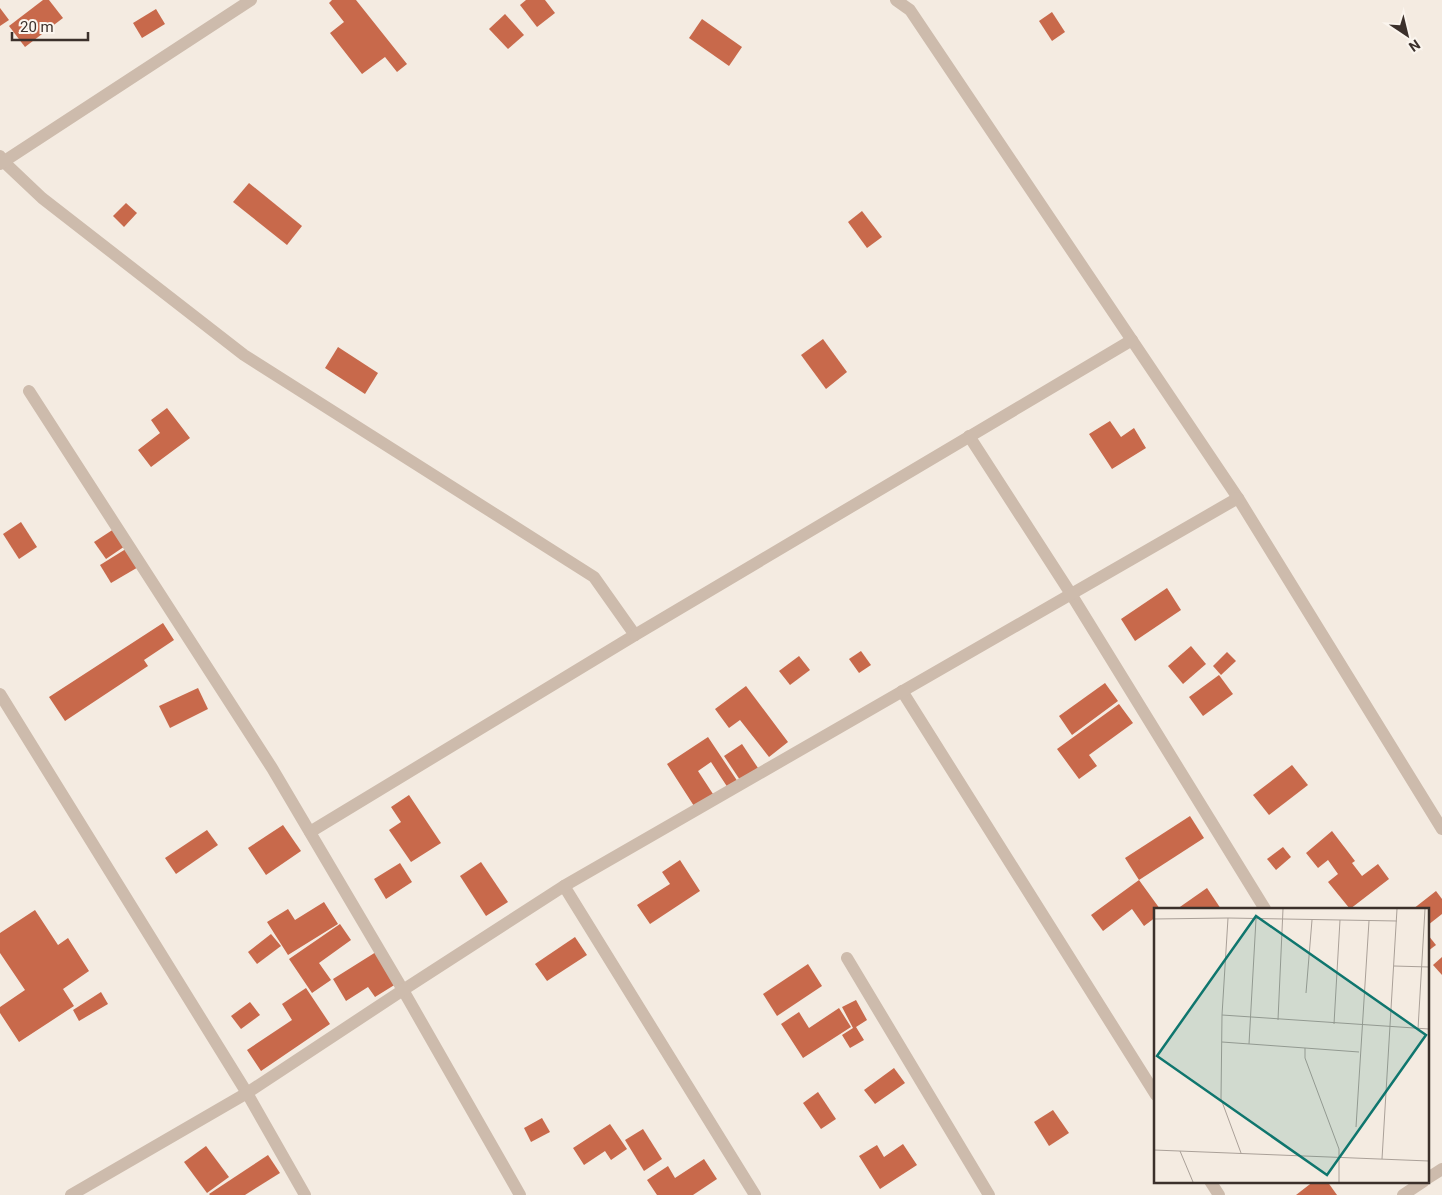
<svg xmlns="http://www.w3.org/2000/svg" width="1442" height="1195" font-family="Roboto,sans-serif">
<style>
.building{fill:#c8694b}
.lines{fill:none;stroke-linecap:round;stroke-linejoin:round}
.minor{stroke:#cdbbac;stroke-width:12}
.inset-road{fill:none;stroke:#aaa098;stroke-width:1}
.view{fill:#0f766e;fill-opacity:0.15;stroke:#0f766e;stroke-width:2.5}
.inset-edge{fill:none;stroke:#3b302b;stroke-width:2.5}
</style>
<rect width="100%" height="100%" fill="#f4ebe1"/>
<g class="building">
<polygon points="43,0 49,0 63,18 25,47 9,26"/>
<polygon points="332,0 356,0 407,64 397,72 385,57 362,74 330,33 344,22 329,3"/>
<polygon points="526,0 545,0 555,13 537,27 520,5"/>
<polygon points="0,8 9,20 0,26"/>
<polygon points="156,9 165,24 142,38 133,23"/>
<polygon points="1052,12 1065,32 1052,41 1039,21"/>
<polygon points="505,14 524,35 508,49 489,29"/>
<polygon points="702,19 742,47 729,66 689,38"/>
<polygon points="249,183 302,226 287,245 233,202"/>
<polygon points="126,203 137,213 124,227 113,216"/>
<polygon points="862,211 882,237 867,248 848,222"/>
<polygon points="823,339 847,372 826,389 801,355"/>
<polygon points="338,347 378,373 365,394 325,368"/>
<polygon points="167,408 190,438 151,467 138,450 160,433 151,420"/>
<polygon points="1110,421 1121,437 1134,428 1146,448 1112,469 1089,434"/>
<polygon points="21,522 37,547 19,559 3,534"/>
<polygon points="117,527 128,544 106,559 94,542"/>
<polygon points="129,547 140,566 111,583 100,565"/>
<polygon points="1167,588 1181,610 1135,641 1121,619"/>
<polygon points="163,623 174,640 144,660 148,666 65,721 49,697"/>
<polygon points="1191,646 1206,664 1183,684 1168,666"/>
<polygon points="861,651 871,665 859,673 849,659"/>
<polygon points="1227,652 1236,661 1221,675 1213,666"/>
<polygon points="799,656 810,670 790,685 779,671"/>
<polygon points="1219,675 1233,694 1203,716 1189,697"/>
<polygon points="1105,683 1118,701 1072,735 1059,716"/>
<polygon points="746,686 788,742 769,757 740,720 729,728 715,709"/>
<polygon points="198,688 208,709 170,728 159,706"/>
<polygon points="1119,704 1133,723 1089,755 1097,766 1079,779 1057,749"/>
<polygon points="708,737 738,782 728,788 711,762 698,771 713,794 694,806 667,764"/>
<polygon points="742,744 758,768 740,780 724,756"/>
<polygon points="1292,765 1308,785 1269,815 1253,795"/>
<polygon points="409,795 441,843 411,862 389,830 401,822 391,807"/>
<polygon points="1190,816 1204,838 1139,880 1125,858"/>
<polygon points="283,825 301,851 266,875 248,848"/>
<polygon points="207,830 218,845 176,874 165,858"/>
<polygon points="1332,831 1355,861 1352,863 1362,876 1378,864 1389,879 1350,909 1328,882 1338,874 1328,860 1318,868 1306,853"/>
<polygon points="1283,847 1291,857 1276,870 1267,859"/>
<polygon points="680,860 700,891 650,924 637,905 670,884 662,872"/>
<polygon points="481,862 508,902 486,916 460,876"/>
<polygon points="400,863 412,882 386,899 374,879"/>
<polygon points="1139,880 1160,909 1156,909 1156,917 1144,926 1132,909 1103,931 1091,915"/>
<polygon points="1207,888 1221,909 1177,909"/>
<polygon points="1436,891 1442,899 1442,914 1428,925 1428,909 1413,909"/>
<polygon points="324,902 338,924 288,955 267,922 288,909 295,920"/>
<polygon points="35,910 58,945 68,938 89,971 63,989 74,1006 19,1042 0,1013 0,1007 25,990 0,953 0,933"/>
<polygon points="340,924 351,940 319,963 331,980 312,993 289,959"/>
<polygon points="271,934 281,946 257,964 248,952"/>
<polygon points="1428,935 1436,945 1428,951"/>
<polygon points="575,937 587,955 547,981 535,964"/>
<polygon points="376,952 396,984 375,997 368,987 346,1001 333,979"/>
<polygon points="1442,957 1442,975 1433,965"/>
<polygon points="808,964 822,986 777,1016 763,994"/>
<polygon points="306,988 330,1024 261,1071 247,1050 292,1020 282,1004"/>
<polygon points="101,992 108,1004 79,1021 73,1010"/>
<polygon points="856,1000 867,1020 856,1027 864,1040 850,1048 842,1035 853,1028 842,1007"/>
<polygon points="250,1002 260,1015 241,1029 231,1016"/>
<polygon points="839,1008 851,1027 803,1058 781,1024 799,1012 809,1028"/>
<polygon points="894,1068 905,1083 875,1104 864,1090"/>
<polygon points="818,1092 836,1119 821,1129 803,1103"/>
<polygon points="1053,1110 1069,1133 1049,1146 1034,1122"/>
<polygon points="542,1118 550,1132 531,1142 524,1128"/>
<polygon points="610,1124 627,1149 611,1160 605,1151 584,1165 573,1148"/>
<polygon points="643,1129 662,1159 644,1171 625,1140"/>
<polygon points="903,1144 917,1165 880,1189 859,1156 877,1145 884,1157"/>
<polygon points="206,1146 229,1177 207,1193 184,1162"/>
<polygon points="268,1155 280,1173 245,1195 210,1195 209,1194"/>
<polygon points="704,1159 717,1179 693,1195 657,1195 647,1180 668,1166 675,1178"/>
<polygon points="1314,1181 1327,1181 1337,1195 1296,1195"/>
</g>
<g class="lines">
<g class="minor">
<polyline points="896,0 910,10 1238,498"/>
<polyline points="0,156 3,161 42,198 244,355 594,577 635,635 310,832"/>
<polyline points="0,164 251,0"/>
<polyline points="29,391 272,768 403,990 520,1195"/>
<polyline points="969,436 1071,594 1265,909"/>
<polyline points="635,635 1132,340"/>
<polyline points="902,691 1156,1095"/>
<polyline points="0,694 247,1093 305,1195"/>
<polyline points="564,886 755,1195"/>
<polyline points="847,958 989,1195"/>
<polyline points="1428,1178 1442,1169"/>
<polyline points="1210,1181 1219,1195"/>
<polyline points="71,1195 247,1093 403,990 564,886 1238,498 1442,829"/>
<polyline points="1403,1195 1424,1181"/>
</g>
</g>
<g transform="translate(1154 908)">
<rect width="275" height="275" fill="#f4ebe1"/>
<path class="inset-road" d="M0,11L74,10M243,13L74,10L68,107L275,121M240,58L275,59M152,85L158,12M68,107L67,191L87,245M124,112L129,1M180,116L186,12M264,121L271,1M68,134L151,140M95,136L102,11M202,219L215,13M0,242L275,253M26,243L39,274M228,251L243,1M185,274V241L151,150V140L205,144"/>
<path class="view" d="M102,8L272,127L173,267L3,148Z"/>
<rect width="275" height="275" class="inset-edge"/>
</g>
<g transform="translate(1407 35) rotate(145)" stroke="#fbf5ee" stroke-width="4" paint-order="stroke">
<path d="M0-4L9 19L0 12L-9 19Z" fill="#3b302b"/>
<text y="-8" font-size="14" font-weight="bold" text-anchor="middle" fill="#3b302b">N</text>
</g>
<path d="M12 32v8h76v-8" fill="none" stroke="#3b302b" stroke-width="2.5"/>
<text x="20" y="32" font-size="15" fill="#3b302b" stroke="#fbf5ee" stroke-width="4" paint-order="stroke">20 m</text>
</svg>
